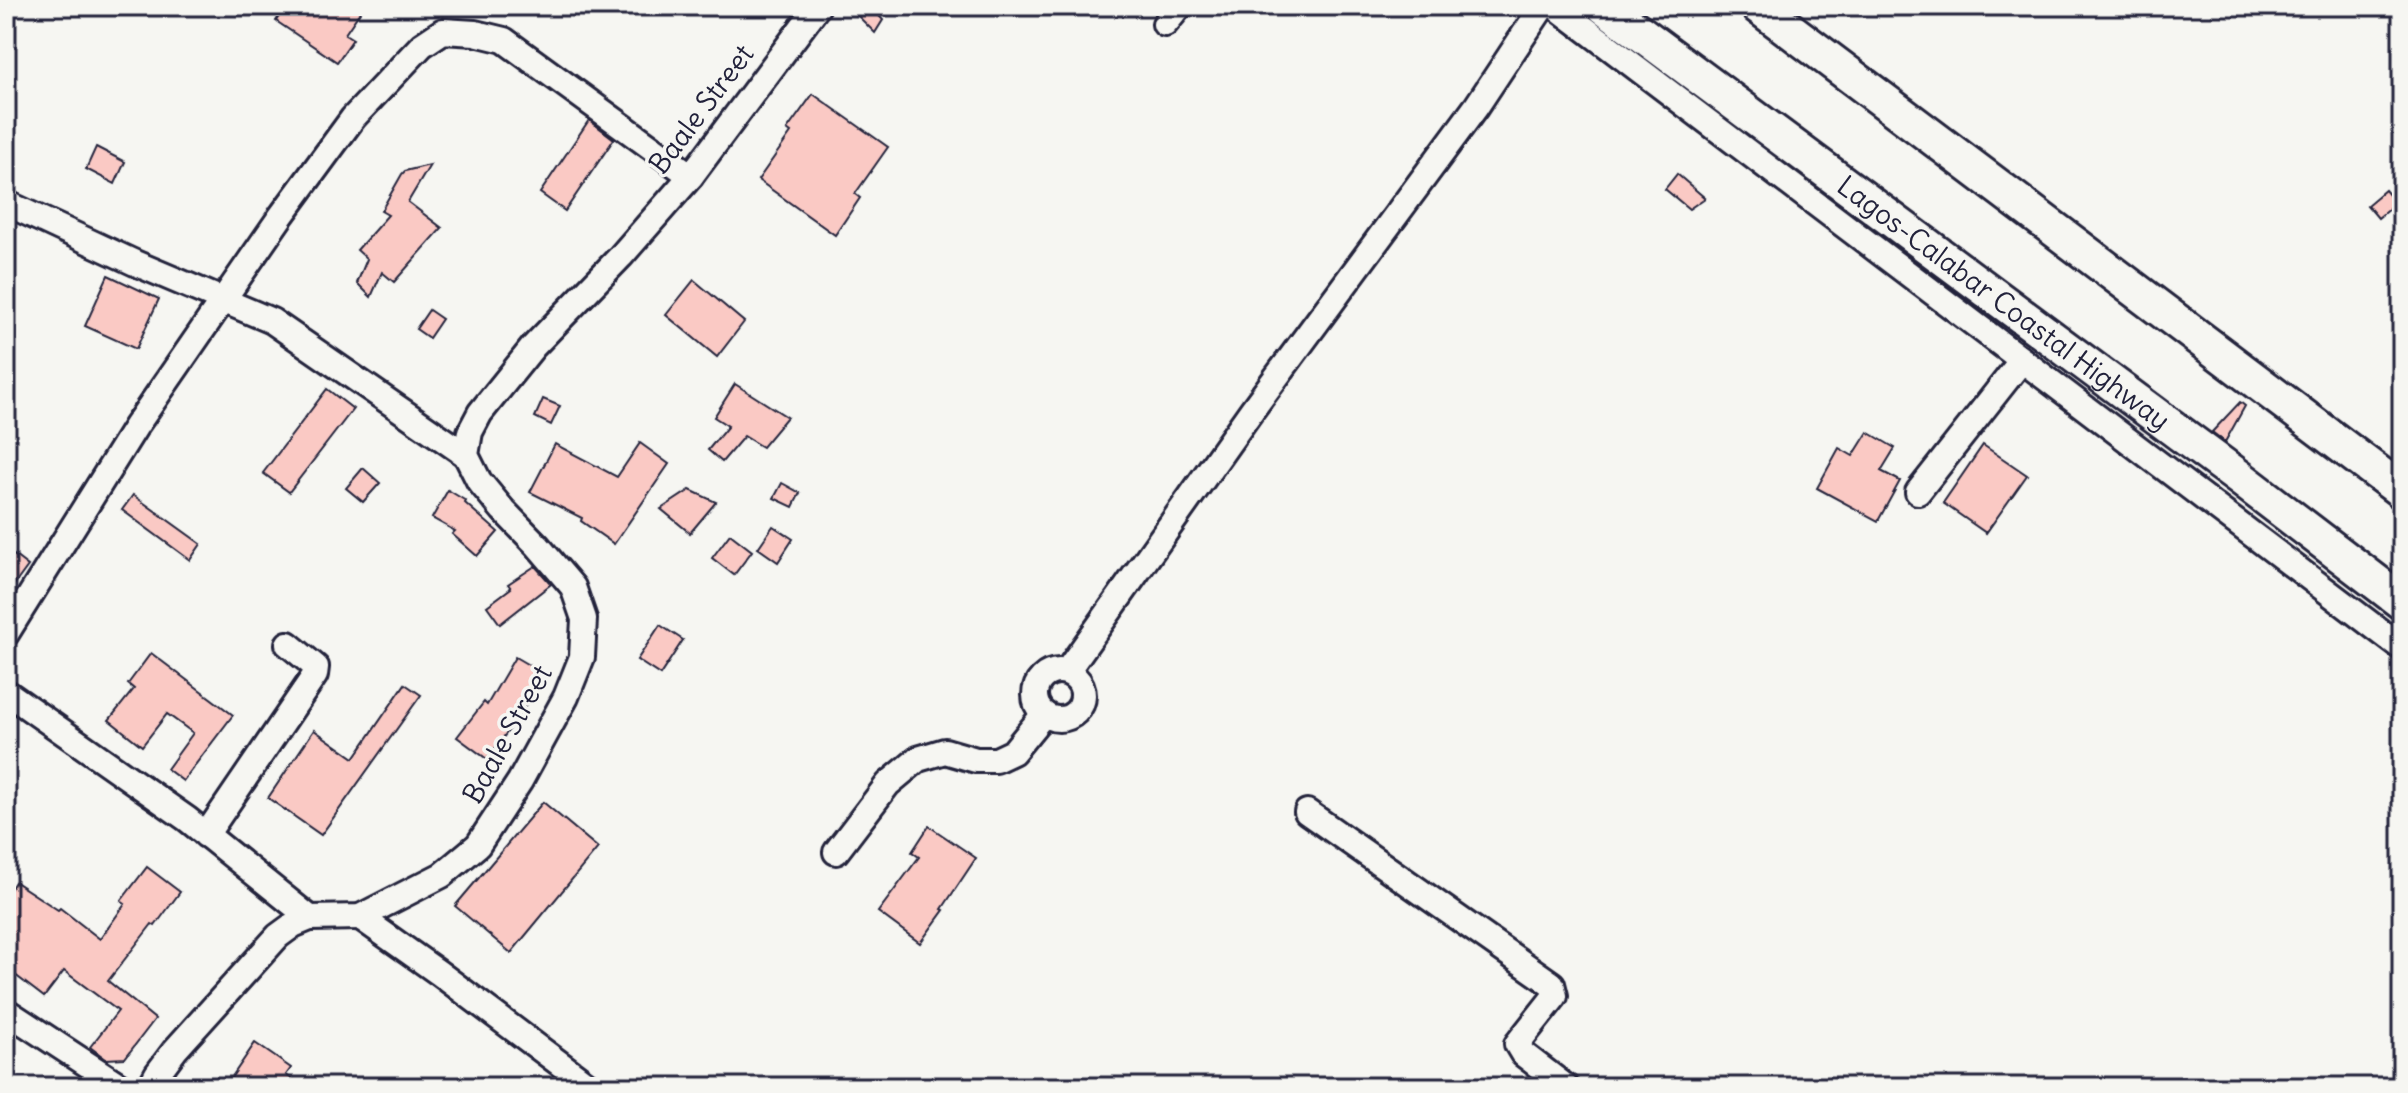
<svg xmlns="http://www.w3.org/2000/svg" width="2408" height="1093" font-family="Delius,sans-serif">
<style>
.building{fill:#fac9c4;stroke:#22223b;stroke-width:2}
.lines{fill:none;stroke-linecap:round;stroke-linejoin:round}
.minor-casing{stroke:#22223b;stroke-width:30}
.highway-casing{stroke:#22223b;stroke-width:40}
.minor{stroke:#f6f6f2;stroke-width:24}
.highway{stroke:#f6f6f2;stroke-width:34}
.labels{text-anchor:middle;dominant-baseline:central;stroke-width:7;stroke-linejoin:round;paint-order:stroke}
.street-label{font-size:28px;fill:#22223b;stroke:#f6f6f2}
</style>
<rect width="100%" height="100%" fill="#f6f6f2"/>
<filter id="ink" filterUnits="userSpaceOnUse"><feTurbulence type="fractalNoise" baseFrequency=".0125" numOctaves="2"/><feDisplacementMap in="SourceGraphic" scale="16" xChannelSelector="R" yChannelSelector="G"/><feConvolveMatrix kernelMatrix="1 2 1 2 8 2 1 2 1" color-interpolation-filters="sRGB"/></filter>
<g filter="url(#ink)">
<g class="building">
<polygon points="286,6 364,6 345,34 353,39 337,62 276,21"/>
<polygon points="848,6 870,6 883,20 875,33"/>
<polygon points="813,94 888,147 855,194 860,198 835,235 758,180 791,133 787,130"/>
<polygon points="589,120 614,139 565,211 540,193"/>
<polygon points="96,147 125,162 115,184 86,169"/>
<polygon points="430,165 408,202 442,228 394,282 382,272 371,297 357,283 367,259 357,250 388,215 381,211 402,174 405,171"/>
<polygon points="1677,174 1705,198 1689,209 1665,189"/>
<polygon points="2385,190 2396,203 2378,218 2367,205"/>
<polygon points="108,275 159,299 136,349 85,326"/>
<polygon points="694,280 744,322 717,357 666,315"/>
<polygon points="429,310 442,319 429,338 416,329"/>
<polygon points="735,384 787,417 762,447 744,436 722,462 708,450 728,426 714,417"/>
<polygon points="327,389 353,409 289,492 263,473"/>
<polygon points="543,399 560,406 551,425 535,417"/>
<polygon points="2240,402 2245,406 2225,442 2212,432"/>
<polygon points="1868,432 1895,448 1881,471 1900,481 1878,521 1817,488 1839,448 1853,456"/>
<polygon points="640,443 669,464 614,544 581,521 582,518 530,492 555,444 617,477"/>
<polygon points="1983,445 2027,475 1986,533 1943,503"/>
<polygon points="363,468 380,483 363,502 346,488"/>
<polygon points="782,483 800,493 793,507 774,498"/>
<polygon points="448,490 466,501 465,503 498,532 477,556 452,534 455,531 432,518"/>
<polygon points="690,490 716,502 690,533 661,509"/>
<polygon points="133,495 201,544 190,560 122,510"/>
<polygon points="773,526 793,539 778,562 758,548"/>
<polygon points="730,534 752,551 734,575 712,558"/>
<polygon points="6,549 28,566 6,596"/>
<polygon points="535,566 551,584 500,624 487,606 511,588 508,584"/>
<polygon points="660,625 683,640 660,675 637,660"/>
<polygon points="151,653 233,715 183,781 167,769 193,733 167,714 142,746 109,720 134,689 128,684"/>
<polygon points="515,657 544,674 520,715 487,759 457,737 484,702 487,705"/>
<polygon points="405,684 421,695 321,835 268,798 314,730 354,758"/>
<polygon points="543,802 598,848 511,953 455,906"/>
<polygon points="929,826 976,858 942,909 944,910 920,943 878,912 919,857 912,852"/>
<polygon points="147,867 180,892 155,926 152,924 108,981 155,1019 125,1058 106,1059 90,1047 118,1011 64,971 44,997 6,968 6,896 15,882 58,910 60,908 100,939 125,904 121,901"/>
<polygon points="255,1043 291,1068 286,1075 305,1087 225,1087"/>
</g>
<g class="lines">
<g class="minor-casing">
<g id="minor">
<polyline points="1555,6 2402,648"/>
<polyline points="1165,24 1180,6"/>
<polyline points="6,203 135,263 272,321 466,455"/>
<polyline points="1918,492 2022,360"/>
<polyline points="6,634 136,426 281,216 353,118 422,45 443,31 475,33 504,40 691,176"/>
<polyline points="1067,671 1252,410 1476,107 1543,6"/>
<circle cx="1059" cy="695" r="24"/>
<polyline points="6,692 187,819 310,918"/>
<polyline points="1307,812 1552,984 1555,996 1517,1044 1523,1054 1566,1087"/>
<polyline points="206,835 315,675 316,667 288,644"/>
<polyline points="836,852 888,784 918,759 945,751 976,760 996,760 1013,752 1044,714"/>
<polyline points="360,917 439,973 591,1087"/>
<polyline points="6,1011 122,1087"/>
<polyline points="150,1087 157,1074 175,1050 278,936 293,925 310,918 360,917 442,875 478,845 520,781 566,697 582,657 584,619 573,587 538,546 503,510 479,481 466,455 470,432 480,413 533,347 621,256 691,176 818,6"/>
</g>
</g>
<g class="highway-casing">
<g id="highway">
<path id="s1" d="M1604,6L2240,478L2402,602"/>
<polyline points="1758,6 2402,491"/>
</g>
</g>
<use href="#minor" class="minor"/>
<use href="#highway" class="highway"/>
</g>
</g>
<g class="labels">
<g class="street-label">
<text transform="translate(701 109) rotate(-53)">Baale Street</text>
<text stroke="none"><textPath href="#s1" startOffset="498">Lagos-Calabar Coastal Highway</textPath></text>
<text transform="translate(507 734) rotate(-61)">Baale Street</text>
</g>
</g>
<rect width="2408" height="1093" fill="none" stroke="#f6f6f2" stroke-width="32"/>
<rect x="16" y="16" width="2376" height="1061" fill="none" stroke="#22223b" stroke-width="3" filter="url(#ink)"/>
</svg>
